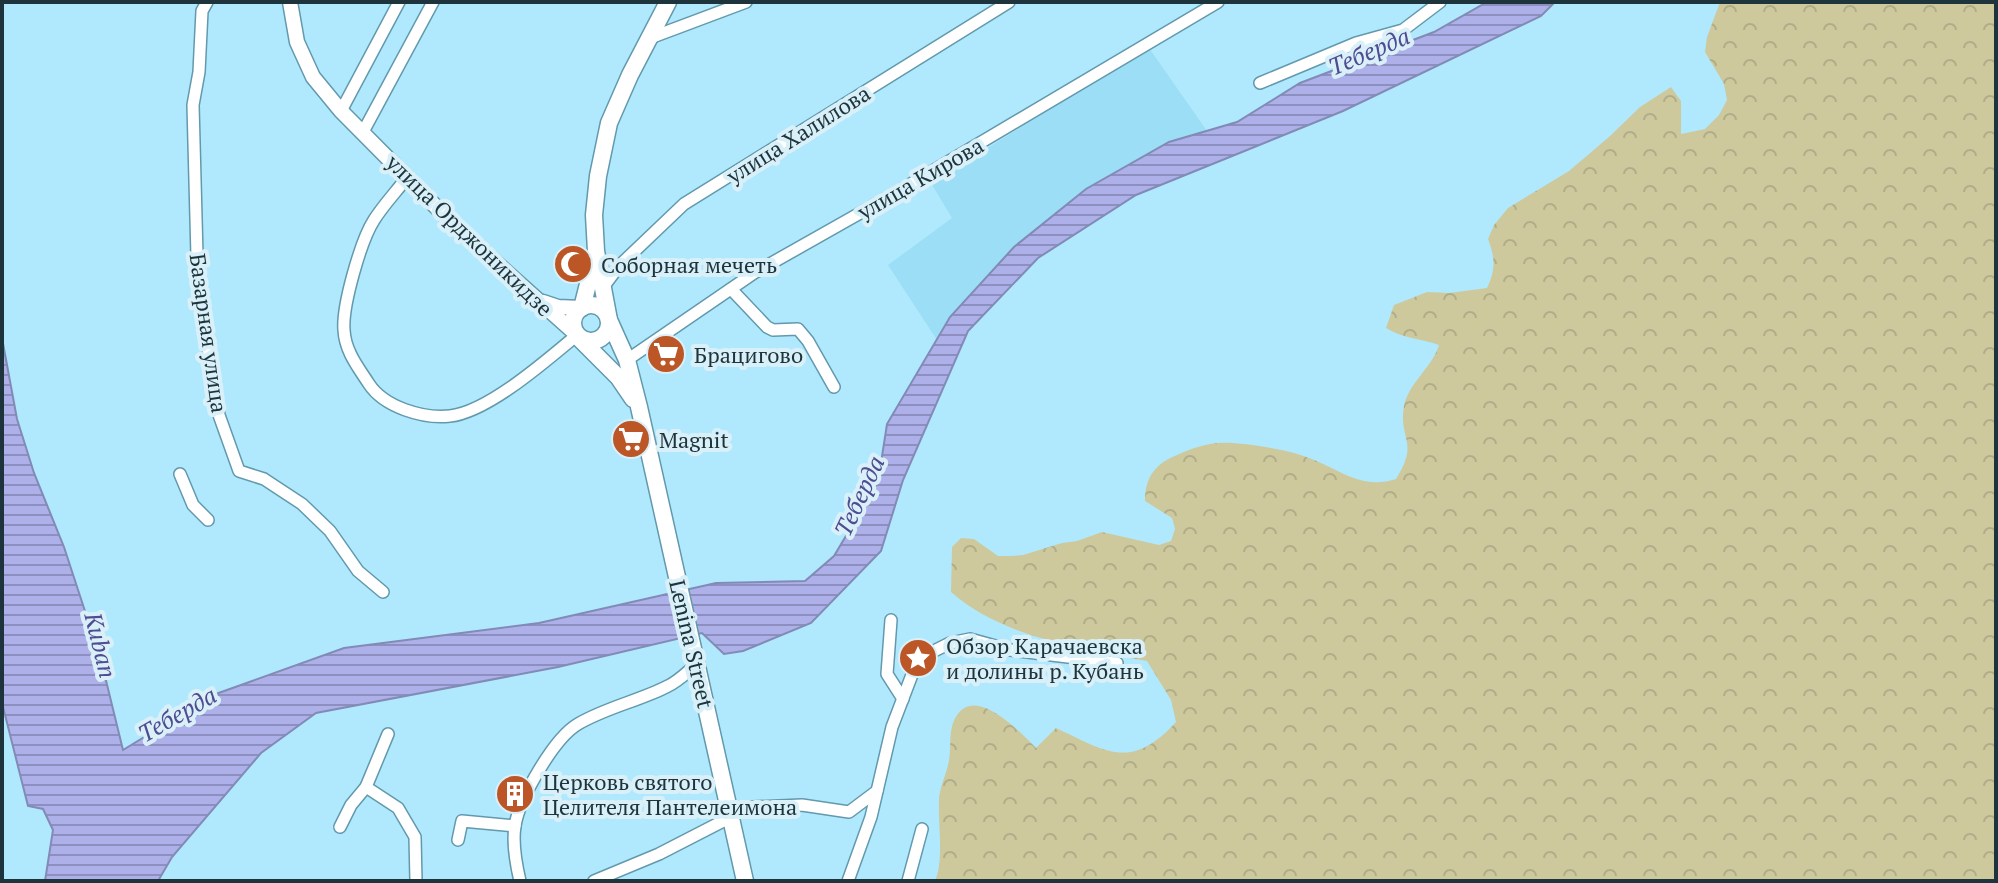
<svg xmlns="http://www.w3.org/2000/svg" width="1998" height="883" font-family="'PT Serif',serif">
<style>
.built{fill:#9bdef6}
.forest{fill:url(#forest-crowns)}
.water{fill:url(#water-rules);stroke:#828bb5;stroke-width:2}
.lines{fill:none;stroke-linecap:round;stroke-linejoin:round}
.minor-casing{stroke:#6299ac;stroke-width:14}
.tertiary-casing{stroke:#6299ac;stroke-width:17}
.secondary-casing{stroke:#6299ac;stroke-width:19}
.minor{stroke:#fff;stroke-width:11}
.tertiary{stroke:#fff;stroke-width:14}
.secondary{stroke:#fff;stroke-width:16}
.labels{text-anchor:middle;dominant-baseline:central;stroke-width:8;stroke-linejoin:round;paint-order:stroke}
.street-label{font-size:22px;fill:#1d343c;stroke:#daf0f9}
.poi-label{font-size:22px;fill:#1d343c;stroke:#daf0f9;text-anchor:start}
.water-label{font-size:24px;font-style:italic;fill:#4f4c92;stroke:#daf0f9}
</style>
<defs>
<pattern id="forest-crowns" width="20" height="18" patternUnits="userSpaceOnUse" patternTransform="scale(2)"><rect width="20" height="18" fill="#cdc99d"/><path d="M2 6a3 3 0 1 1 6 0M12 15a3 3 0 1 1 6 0" fill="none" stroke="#b0ad88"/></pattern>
<pattern id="water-rules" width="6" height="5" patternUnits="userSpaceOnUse" patternTransform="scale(2)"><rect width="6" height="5" fill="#aeb0e9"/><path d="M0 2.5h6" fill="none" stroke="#8d90be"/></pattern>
</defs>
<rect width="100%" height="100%" fill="#b0e9fe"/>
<polygon class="built" points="1149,48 1207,131 1169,142 1086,189 1014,247 950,317 937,340 888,265 952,218 931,183"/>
<path class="forest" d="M1720,2H1996V881H935C944,862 938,824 939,801C939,787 947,774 949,760C951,748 949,734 953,723C970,678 1020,732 1036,748L1056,728C1107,752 1131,771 1176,722L1171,700L1147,661C1083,649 1001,637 951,592L952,547L961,538L974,539L998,556H1011L1023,555L1062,543L1077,541L1102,532L1159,545L1171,541L1175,529L1172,518L1145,501C1145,477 1155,464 1177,455C1190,449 1204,444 1218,443C1239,441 1290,450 1309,458C1341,470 1361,490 1396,479C1420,441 1398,440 1404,406C1409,382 1432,368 1439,345C1420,338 1403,339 1386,328L1394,305L1427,292L1449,293L1487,288C1496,269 1495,258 1488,239L1494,225L1508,208L1569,171L1610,136L1640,107L1671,87L1681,101V134L1705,129L1719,115L1727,100L1724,84L1705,52L1707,37Z"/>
<polygon class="water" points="1487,2 1555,2 1541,16 1343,111 1136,195 1038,258 968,331 903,480 881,551 811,623 743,651 724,654 702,633 558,667 316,713 261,753 172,857 158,881 45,881 53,830 43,809 28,806 2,703 2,338 17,419 34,473 64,547 101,660 123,750 213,695 344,648 539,623 716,583 805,581 834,556 878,482 887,424 950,317 1014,247 1086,189 1169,142 1237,122 1300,83 1434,32"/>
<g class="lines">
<g class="minor-casing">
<g id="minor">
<polyline points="207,2 202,11 199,72 193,105 197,256 203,318 219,415 239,471 264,479 302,504 330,531 358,571 383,592"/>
<polyline points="650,38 746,2"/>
<polyline points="1260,83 1356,43 1403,30 1440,2"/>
<polyline points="341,111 399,2"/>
<polyline points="363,132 433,2"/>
<path d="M408,176C397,191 384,204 374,220C361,240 342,306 344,330C345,351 358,367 369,384C384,407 423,419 450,416C488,412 547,360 577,335"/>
<polyline points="604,286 619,266 684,204 1009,2"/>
<polyline points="731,289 767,327 773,330 798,329 808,341 834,387"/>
<polyline points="627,360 754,273 892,195 1218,2"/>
<polyline points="180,474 193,505 208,520"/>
<polyline points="891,620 887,674 903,699"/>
<polyline points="388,734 366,787 398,808 415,837 416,881"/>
<polyline points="729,808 802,805 849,812 877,791"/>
<polyline points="340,827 351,805 366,787"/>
<polyline points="458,840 462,821 515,826"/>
<path d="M520,881C516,864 512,844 515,826C519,799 554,738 578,724C607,707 639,701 668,686C679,681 688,671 697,664"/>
<polyline points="594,881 659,854 731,817"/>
<polyline points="848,881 871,817 892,727 918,659 950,643 970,639 1010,650 1117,663"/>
<polyline points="908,881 922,829"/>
</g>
</g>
<g class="tertiary-casing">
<g id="tertiary">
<polyline points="290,2 297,42 313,77 341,111 456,227 577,335"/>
<polyline points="543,302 558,307 582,308"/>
</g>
</g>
<g class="secondary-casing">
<g id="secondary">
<polyline points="668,2 630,75 609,123 598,176 594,215 596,251 609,320 627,360 639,407 745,881"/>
<circle cx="591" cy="323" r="18"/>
<polyline points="582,308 595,256"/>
<polyline points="577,336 618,377 633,399"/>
</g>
</g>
<use href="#minor" class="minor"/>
<use href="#tertiary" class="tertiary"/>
<use href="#secondary" class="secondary"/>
</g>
<defs>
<g id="mosque-disc" transform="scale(2)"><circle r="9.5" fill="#bc5627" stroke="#daf0f9"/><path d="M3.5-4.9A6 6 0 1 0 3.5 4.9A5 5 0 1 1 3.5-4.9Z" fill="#fff"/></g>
<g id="supermarket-disc" transform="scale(2)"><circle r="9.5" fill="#bc5627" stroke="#daf0f9"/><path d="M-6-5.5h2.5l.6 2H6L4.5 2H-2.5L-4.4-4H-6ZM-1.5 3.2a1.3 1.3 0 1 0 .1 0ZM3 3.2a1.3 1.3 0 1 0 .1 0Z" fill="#fff"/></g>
<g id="sight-disc" transform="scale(2)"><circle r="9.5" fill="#bc5627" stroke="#daf0f9"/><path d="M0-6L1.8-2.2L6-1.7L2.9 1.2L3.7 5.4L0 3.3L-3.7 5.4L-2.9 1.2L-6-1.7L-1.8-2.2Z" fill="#fff"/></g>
<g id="building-disc" transform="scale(2)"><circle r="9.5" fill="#bc5627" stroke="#daf0f9"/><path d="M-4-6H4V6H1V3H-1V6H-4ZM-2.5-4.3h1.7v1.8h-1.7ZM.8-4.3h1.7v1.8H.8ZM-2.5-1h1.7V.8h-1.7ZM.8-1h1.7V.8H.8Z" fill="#fff"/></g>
</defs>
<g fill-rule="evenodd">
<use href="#mosque-disc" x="573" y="264"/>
<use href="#supermarket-disc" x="666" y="354"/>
<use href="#supermarket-disc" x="631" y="439"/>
<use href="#sight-disc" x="918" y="658"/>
<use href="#building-disc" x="515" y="794"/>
</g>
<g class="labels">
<g class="street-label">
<text transform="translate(798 134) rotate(-32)">улица Халилова</text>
<text transform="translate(920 178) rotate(-30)">улица Кирова</text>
<text transform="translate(470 235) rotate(44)">улица Орджоникидзе</text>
<text transform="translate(209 333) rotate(82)">Базарная улица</text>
<text transform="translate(692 644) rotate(77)">Lenina Street</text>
</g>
<g class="poi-label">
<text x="601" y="264">Соборная мечеть</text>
<text x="694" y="354">Брацигово</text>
<text x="659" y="439">Magnit</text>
<text x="946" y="645">Обзор Карачаевска<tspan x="946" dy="25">и долины р. Кубань</tspan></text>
<text x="543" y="781">Церковь святого<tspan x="543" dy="25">Целителя Пантелеимона</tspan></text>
</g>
<g class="water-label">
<text transform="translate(1369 51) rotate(-23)">Теберда</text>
<text transform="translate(859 496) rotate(-65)">Теберда</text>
<text transform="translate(101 645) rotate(76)">Kuban</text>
<text transform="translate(177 714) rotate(-30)">Теберда</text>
</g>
</g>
<rect width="1998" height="883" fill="none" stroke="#1d343c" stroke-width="8"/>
</svg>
